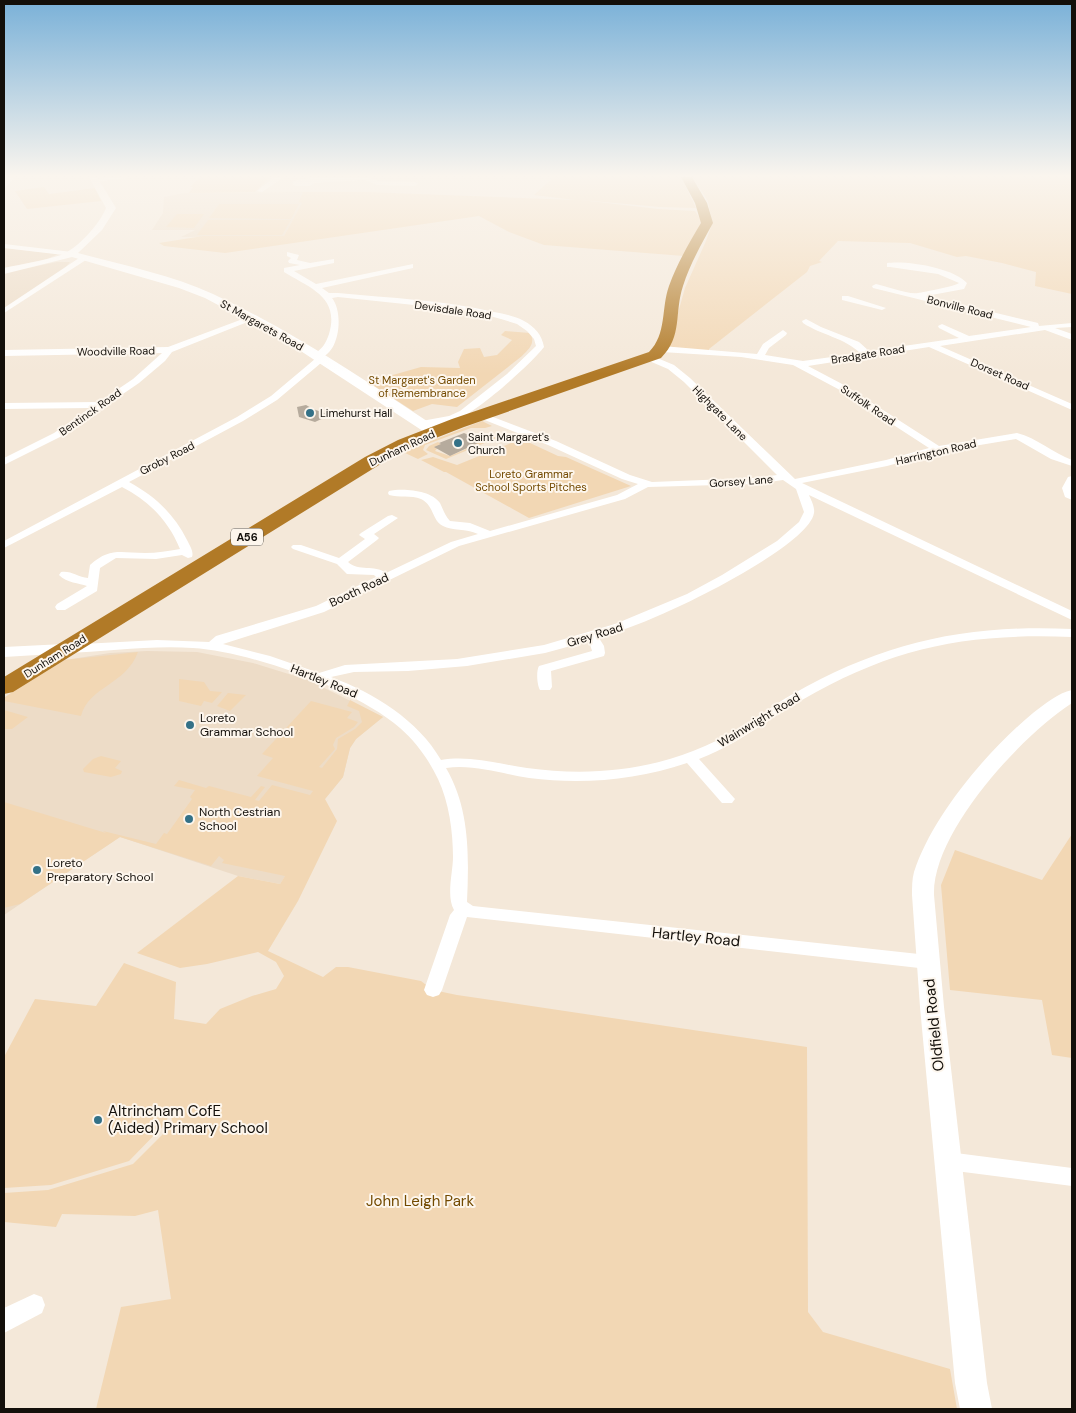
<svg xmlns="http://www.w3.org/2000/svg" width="1076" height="1413" font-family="'DM Sans',sans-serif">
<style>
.built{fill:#eddcc7}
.green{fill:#f2d7b4}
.building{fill:#b6ab9d}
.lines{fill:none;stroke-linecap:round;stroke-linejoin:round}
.street{fill:#fff;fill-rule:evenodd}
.secondary{fill:#fff;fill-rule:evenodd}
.highway{fill:#b17a27;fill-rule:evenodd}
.poi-dot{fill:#347187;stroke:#fdf6ed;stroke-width:2}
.labels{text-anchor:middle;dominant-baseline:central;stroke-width:4;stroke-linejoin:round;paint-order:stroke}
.far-street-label{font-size:11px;fill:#130f0a;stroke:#fdf6ed}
.far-park-label{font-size:11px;fill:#734a00;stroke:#fdf6ed}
.far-poi-label{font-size:11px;fill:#130f0a;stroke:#fdf6ed;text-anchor:start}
.shield{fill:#fdf6ed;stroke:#59544e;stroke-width:1}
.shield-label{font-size:11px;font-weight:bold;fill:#130f0a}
.street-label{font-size:12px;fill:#130f0a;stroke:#fdf6ed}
.poi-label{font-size:12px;fill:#130f0a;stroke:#fdf6ed;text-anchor:start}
.near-street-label{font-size:15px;fill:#130f0a;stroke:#fdf6ed}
.near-poi-label{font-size:15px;fill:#130f0a;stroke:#fdf6ed;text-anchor:start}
.near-park-label{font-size:15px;fill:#734a00;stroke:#fdf6ed}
</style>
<rect width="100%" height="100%" fill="#f4e8d9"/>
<g class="built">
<polygon points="303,192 298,202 303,202 284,236 181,237 195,230 152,230 163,213 164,197 185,193"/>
<polygon points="4,248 58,254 47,259 4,268"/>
<polygon points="57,262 70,262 65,268 4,308 4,273"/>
<polygon points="147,651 197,652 253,663 308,680 383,717 356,739 350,748 343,777 325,799 312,835 280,884 238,876 120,837 4,915 4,698 43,671 65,660 110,653"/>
</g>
<g class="green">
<polygon points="200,177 270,177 255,192 189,193 193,187 190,187"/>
<polygon points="554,177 681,177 696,208 660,207 581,200 658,209 695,211 703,223 684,256 544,245 509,232 479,216 225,253 164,246 159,243 203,236 284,236 302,203 298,202 303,192 366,192 575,200 534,195"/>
<polygon points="692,177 1072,177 1072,294 1035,286 1036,272 1002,263 966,256 957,257 910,243 838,241 819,261 822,262 810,266 807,272 709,349 709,351 668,348 685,288 706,241 712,224 708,201"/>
<polygon points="44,187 49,194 95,188 101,201 27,209 15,191"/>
<polygon points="219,204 299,204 291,219 209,218"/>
<polygon points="177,214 204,214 194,228 166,227"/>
<polygon points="208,220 291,220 282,235 197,235"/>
<path d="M505,331L530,333C536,343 529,349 522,356L457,407L432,404L413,411L368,382L421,367L460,368L458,362L464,349L480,348L484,357L497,355L512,340L501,335Z"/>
<polygon points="482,421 492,426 485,428 471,428 425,445 423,450 428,454 418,459 403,452"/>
<polygon points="491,435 497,438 446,459 426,450 429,446 438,442 441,444 435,451 450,456 466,449 464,448"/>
<polygon points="513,435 558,456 566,457 631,486 529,518 446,472 444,472 421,460 433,457 457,465 516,441 512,436"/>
<path d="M138,652C126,685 89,686 81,716L4,701V698L43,671H47L54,665L65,660Z"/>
<polygon points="179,679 204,682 210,691 222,692 212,703 204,701 201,706 179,701"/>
<polygon points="228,693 246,695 230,711 217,706"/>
<polygon points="350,700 383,717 356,739 350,748 343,777 325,799 337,821 298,901 268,951 323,977 336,967 348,967 421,981 433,990 457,995 807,1047 808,1312 823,1332 950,1369 957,1409 96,1409 121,1307 171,1299 158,1210 135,1216 62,1214 56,1227 4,1222 4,1193 48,1190 133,1164 172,1125 171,1107 166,1123 129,1161 51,1185 4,1188 4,1057 35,999 96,1006 124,963 176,982 174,1019 206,1024 220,1009 252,996 276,989 284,976 276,962 258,952 207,964 180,968 137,953 238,876 280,884 285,876 222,863 224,860 219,856 211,866 120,837 20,904 4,908 4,802 106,833 103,831 156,844 164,833 167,834 192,799 190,797 195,790 174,786 179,780 206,788 209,786 251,797 261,786 265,787 255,800 259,801 272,785 310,795 313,791 257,776 273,758 262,754 311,701 352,712 347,718 358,722 354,727 336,738 333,745 335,749 319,767 322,768 337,749 338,739 355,729 362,722 359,711 347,706"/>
<polygon points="4,710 28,717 12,729 4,729"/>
<polygon points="101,756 121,761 115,768 122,771 121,774 111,777 84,772 83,769 93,759"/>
<polygon points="1072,834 1072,1058 1052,1055 1042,1000 950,990 941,885 955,850 1042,880"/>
</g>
<g class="building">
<polygon points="306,405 313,409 330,415 315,422 299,417 297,407"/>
<polygon points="464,433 482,441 450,456 434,447 441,444 439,443"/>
</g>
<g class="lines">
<g class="street">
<polygon points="9,177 15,177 4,189 4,183"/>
<polygon points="114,177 135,177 96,182 93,180"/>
<polygon points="284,177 262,192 257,191 273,178"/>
<polygon points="368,177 378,181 415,182 418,184 415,186 378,185 364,180 314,183 310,186 295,186 292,184 294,181 311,178"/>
<polygon points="4,244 72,252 76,254 72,256 4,248"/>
<path d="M287,252L299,255L297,260L310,263L334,259V263L294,271L316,284L413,264V268L322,288L329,293H338C390,298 444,300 494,312C504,314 515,316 524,321C535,327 542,335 544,347C529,366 476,413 454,421C444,425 426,428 416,426V422L449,416L460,411L507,374L536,346L534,339L527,331L517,324L501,319L471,311L338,297L332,298C345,314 339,362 313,358V354C322,350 326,343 329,334C340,297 310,288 284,272V268L300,265L289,263L288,261L291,258L287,256Z"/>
<polygon points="82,256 89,258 4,313 4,308"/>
<path d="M887,263C907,260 954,268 967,283L964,289L926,296L1038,323L1039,326L1072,323V327L1055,328L1072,334V340L1045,330L940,346L1072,404V410L929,347L808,366L844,385L939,446L1017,433C1037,438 1053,453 1072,460V466L1051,459L1016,439L938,452L887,466L802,483L1072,611V620L809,495C811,500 815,507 814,513C809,544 690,603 660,615C640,624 620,631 599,638L604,646L605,653L604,656L551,671L552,687L550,690H540C537,685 536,671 539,666L592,651L589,641L545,653L467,666L408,671L354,672L331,677C374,693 418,720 441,760C470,755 499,764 527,768C571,774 616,773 659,762C690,754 721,740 749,723C764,713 778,702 793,694C884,642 968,624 1072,629V637C967,633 893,647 802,700C766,720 739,744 699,759L735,799L732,803H722L687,763C636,780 583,785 529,778C502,774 474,764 446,768C470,809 469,856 467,902L473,906L928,955L934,957L937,962L934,967L928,969L467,917L442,990L439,995L433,997L427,995L424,990L450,915L454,910C446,896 453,872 453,857C453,832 449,802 438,779C429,760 416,742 400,728C355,689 252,652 193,648C150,645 107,652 64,653L58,649L64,645L157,640L209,642L216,636L316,606L376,577L374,575L347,574L337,564L293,549L291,547L293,545H301L339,558L365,539L359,535L361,533L388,516L392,515L398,518L374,534L379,538L377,540L348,562C359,572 374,564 386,573L451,542L478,534C466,528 452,531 443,526C432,521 434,505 421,499C411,495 399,498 389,495L388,493L389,491C403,488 431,490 440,503C443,509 445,516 450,521L470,523L490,531L617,495L638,484L622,479L548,445L477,417L475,415L480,412L556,441L630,475L652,482L754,478L777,475L684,382L668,369L647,360V356L650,355L674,365L690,378L795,479L886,460L929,448L838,389L793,365L741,357L662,352L658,349L662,346L757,354L763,344L783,330L787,333L786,335L769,348L765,355L803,361L860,353C845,338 821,335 803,323L802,321L806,319L821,327L859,342L869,351L959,338L939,328L938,326L942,324L969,336L1031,327L873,288L872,286L876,284C886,286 909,295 918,293C924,292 956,286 959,283L938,274L890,267H887ZM783,480L796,489L804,512L799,522L777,541L722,575L687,594L615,624L544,645L457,659L345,665L319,673L270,656L223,644L324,612L459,546L625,499L648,487L754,484Z"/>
<polygon points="842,296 848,296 886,308 882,310 842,300"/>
<polygon points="248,317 255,319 172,352 165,361 139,383 60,437 4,465 4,458 54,433 90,408 4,409 4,403 99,402 133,379 162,353 4,356 4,350 168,347"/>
<path d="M322,357L326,360L325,362L321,363L277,400L243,421L129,482C155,496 174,514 187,540C190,546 194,552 192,557L188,558L182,555L156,559L116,558L100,568L97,591L65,610H57L55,607L57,604L87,586C79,583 67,583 59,575L61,572C70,570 78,577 88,578L90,565C110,547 121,553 145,553C157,553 168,551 180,549C168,520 149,501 122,487L4,548V541L237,417L271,396L315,359Z"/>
<polygon points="1072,476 1072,500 1065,497 1062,488 1068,477"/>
<polygon points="948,1152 1072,1168 1072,1186 948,1170 941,1167 938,1161 941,1155"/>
<polygon points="34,1294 42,1297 45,1305 42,1313 4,1333 4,1308"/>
</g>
<g class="secondary">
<path d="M89,177H97L116,208L102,230L78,253C122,265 172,275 213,294C293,331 366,381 439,429L441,432L439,435H429L287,342L205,298L179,288L72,257L4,274V268C22,264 43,261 61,255C77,249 100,224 106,208Z"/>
<polygon points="64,644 70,645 73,649 70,653 4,657 4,647"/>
<path d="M1072,690V703C1022,735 932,832 934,895L944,1007L987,1383L992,1409H960L955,1383L920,1007L912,895C912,887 912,879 914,872C932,816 988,750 1033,713C1045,704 1058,693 1072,690Z"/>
</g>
<path class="highway" d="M681,177H692L707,203L713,223C702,243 690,264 683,286C674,313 683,336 661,358L464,427L410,448L379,465L13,692L4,694V677L365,457L398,440L452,419L649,352C667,334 661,308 669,286C677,264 689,243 701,223L695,203Z"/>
</g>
<linearGradient id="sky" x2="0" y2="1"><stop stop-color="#7ab1d8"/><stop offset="0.47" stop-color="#faf5ee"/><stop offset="1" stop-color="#faf5ee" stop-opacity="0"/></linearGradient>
<rect width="1076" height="374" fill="url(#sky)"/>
<g class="poi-dot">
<circle cx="310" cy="413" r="5"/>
<circle cx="458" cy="443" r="5"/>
<circle cx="190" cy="725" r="5"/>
<circle cx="189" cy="819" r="5"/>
<circle cx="37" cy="870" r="5"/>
<circle cx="98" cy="1120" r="5"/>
</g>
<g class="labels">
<g class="far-street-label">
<text transform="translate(960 307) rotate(14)">Bonville Road</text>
<text transform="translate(453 310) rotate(8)">Devisdale Road</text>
<text transform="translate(262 325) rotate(29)">St Margarets Road</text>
<text transform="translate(116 351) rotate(-1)">Woodville Road</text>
<text transform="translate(868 354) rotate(-9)">Bradgate Road</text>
<text transform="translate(1000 374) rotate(24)">Dorset Road</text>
<text transform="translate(868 405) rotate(34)">Suffolk Road</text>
<text transform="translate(90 412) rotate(-35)">Bentinck Road</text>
<text transform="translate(720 413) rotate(45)">Highgate Lane</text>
<text transform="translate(402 448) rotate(-25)">Dunham Road</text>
<text transform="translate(936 452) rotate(-13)">Harrington Road</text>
<text transform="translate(167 458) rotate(-27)">Groby Road</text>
<text transform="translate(741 481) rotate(-4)">Gorsey Lane</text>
<text transform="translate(55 656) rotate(-32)">Dunham Road</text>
</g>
<g class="far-park-label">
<text x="422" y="380">St Margaret's Garden<tspan x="422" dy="13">of Remembrance</tspan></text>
<text x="531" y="474">Loreto Grammar<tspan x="531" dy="13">School Sports Pitches</tspan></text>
</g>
<g class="far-poi-label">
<text x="320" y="413">Limehurst Hall</text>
<text x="468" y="437">Saint Margaret's<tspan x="468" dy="13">Church</tspan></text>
</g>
<rect class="shield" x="231" y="528.5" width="32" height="17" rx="4"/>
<g class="shield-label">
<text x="247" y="537">A56</text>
</g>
<g class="street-label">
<text transform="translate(359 590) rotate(-25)">Booth Road</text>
<text transform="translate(595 635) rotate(-17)">Grey Road</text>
<text transform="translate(324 681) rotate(22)">Hartley Road</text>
<text transform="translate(759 720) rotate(-31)">Wainwright Road</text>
</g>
<g class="poi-label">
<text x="200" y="718">Loreto<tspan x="200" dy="14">Grammar School</tspan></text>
<text x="199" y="812">North Cestrian<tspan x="199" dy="14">School</tspan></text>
<text x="47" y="863">Loreto<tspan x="47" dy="14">Preparatory School</tspan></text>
</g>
<g class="near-street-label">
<text transform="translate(696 937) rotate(6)">Hartley Road</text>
<text transform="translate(934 1025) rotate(-96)">Oldfield Road</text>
</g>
<g class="near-poi-label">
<text x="108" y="1111">Altrincham CofE<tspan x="108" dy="17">(Aided) Primary School</tspan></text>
</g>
<g class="near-park-label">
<text x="420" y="1201">John Leigh Park</text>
</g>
</g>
<rect width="1076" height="1413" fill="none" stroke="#130f0a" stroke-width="10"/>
</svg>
